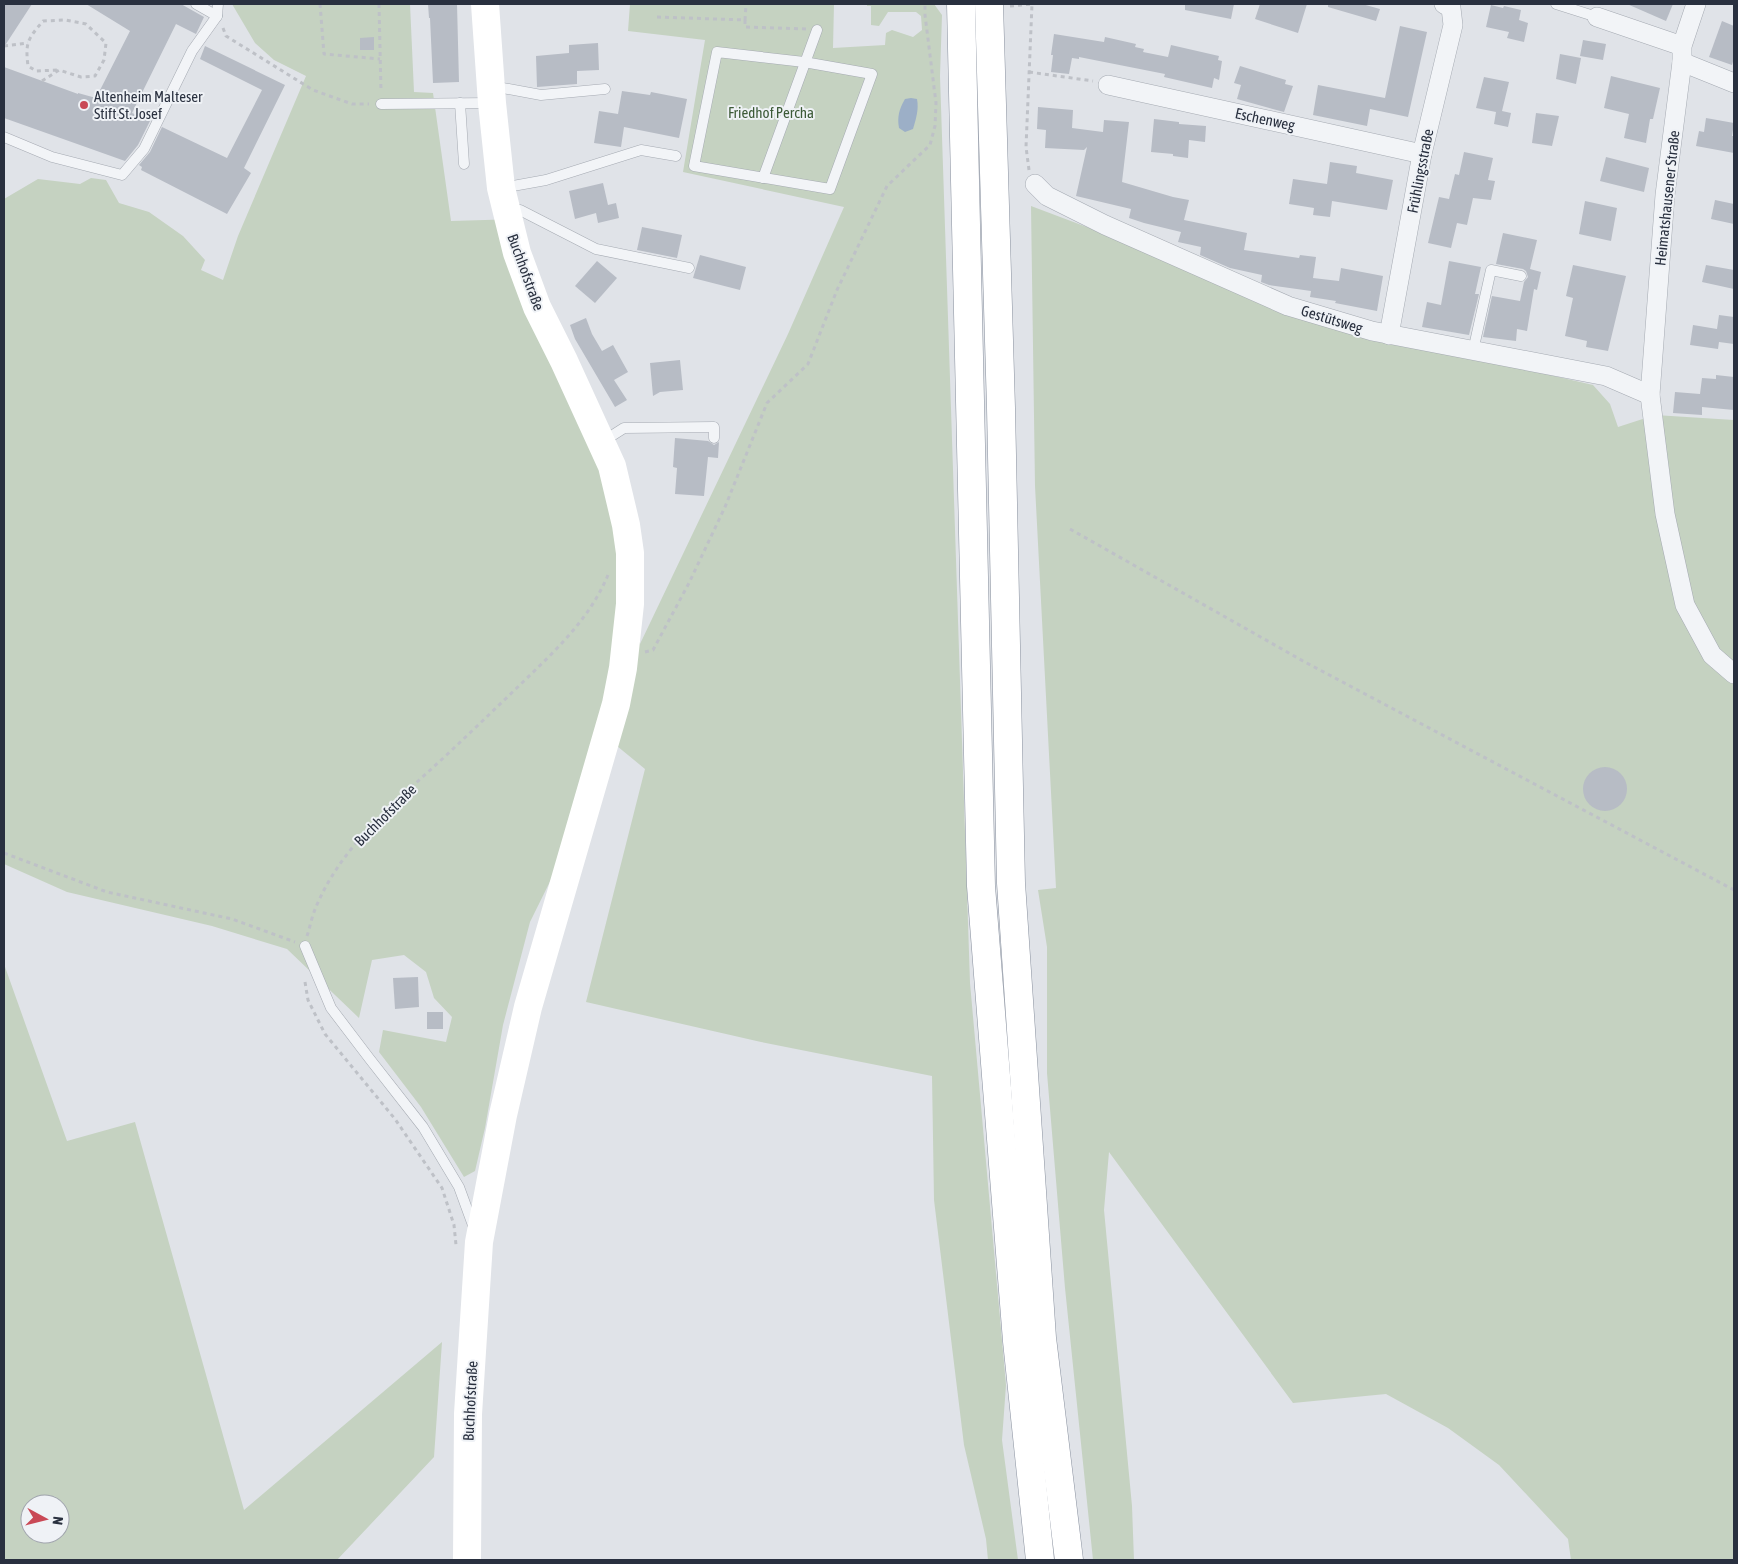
<svg xmlns="http://www.w3.org/2000/svg" width="1738" height="1564" font-family="'Asap Condensed',sans-serif">
<style>
.green{fill:#c5d2c1;fill-rule:evenodd}
.water{fill:#9cafc7}
.building{fill:#b7bcc5}
.lines{fill:none;stroke-linecap:round;stroke-linejoin:round}
.service-casing{stroke:#a5aab2;stroke-width:11}
.minor-casing{stroke:#a5aab2;stroke-width:20}
.motorway-casing{stroke:#88909e;stroke-width:29}
.path{stroke:#bec1c7;stroke-width:3;stroke-dasharray:4 4;stroke-linecap:butt}
.service{stroke:#f2f4f7;stroke-width:10}
.minor{stroke:#f2f4f7;stroke-width:19}
.secondary{stroke:#fff;stroke-width:28}
.motorway{stroke:#fff;stroke-width:28}
.poi-dot{fill:#c94956;stroke:#eff2f6;stroke-width:2}
.labels{text-anchor:middle;dominant-baseline:central;stroke-width:4;stroke-linejoin:round;paint-order:stroke}
.poi-label{font-size:15px;fill:#29303f;stroke:#eff2f6;text-anchor:start}
.park-label{font-size:15px;fill:#3c5a37;stroke:#eff2f6}
.street-label{font-size:15px;fill:#29303f;stroke:#eff2f6}
</style>
<rect width="100%" height="100%" fill="#e0e3e8"/>
<g class="green">
<polygon points="232,4 410,4 414,92 433,93 451,221 519,219 531,264 593,398 640,644 788,334 844,207 683,172 705,40 628,31 630,4 834,4 833,48 885,45 886,33 892,30 913,37 922,30 921,16 916,12 888,12 879,26 871,25 871,6 867,6 867,4 934,4 942,15 940,76 970,983 1006,1385 1002,1440 1018,1560 988,1560 986,1539 964,1445 934,1200 932,1076 761,1042 586,1002 645,769 617,746 530,922 503,1025 485,1128 475,1171 464,1177 421,1107 379,1052 383,1030 446,1042 452,1017 434,998 426,972 404,955 372,960 359,1018 287,949 212,926 67,892 4,864 4,199 38,179 80,184 91,178 106,180 119,203 149,212 183,236 205,260 201,270 223,280 238,236 306,76 274,60 255,43"/>
<polygon points="1031,206 1368,333 1593,385 1610,404 1618,427 1655,415 1734,420 1734,1560 1571,1560 1568,1539 1499,1465 1448,1428 1386,1394 1293,1403 1109,1152 1104,1210 1132,1506 1134,1560 1093,1560 1065,1288 1047,1073 1047,947 1038,890 1056,888 1035,486"/>
<path d="M4,964L67,1141L135,1122L244,1510L442,1342L434,1457L337,1560H4ZM30,1504H60V1534H30Z"/>
</g>
<path class="water" d="M911,98L917,99C919,109 916,119 913,129L905,132L899,128C897,117 899,109 905,99Z"/>
<g class="building">
<polygon points="4,4 32,4 4,47"/>
<polygon points="86,4 181,4 204,17 196,34 176,24 132,113 150,121 138,145 125,161 4,118 4,67 78,94 78,93 96,98 130,31"/>
<polygon points="428,4 457,4 459,82 433,83 430,18 429,18"/>
<polygon points="1185,4 1234,4 1231,19 1185,10"/>
<polygon points="1260,4 1307,4 1298,33 1255,19"/>
<polygon points="1328,4 1362,4 1380,9 1376,21 1328,7"/>
<polygon points="1627,4 1673,4 1666,21"/>
<polygon points="1491,5 1503,8 1504,6 1521,10 1519,20 1528,23 1524,42 1507,38 1509,32 1486,27"/>
<polygon points="1722,21 1734,26 1734,58 1732,65 1709,57"/>
<polygon points="1400,26 1427,32 1408,117 1370,109 1367,126 1313,115 1318,85 1385,98"/>
<polygon points="1054,34 1104,42 1105,37 1136,44 1135,47 1144,49 1143,52 1168,57 1171,45 1219,56 1218,60 1222,61 1219,80 1214,78 1212,88 1164,77 1165,74 1079,57 1079,59 1072,58 1069,74 1051,72 1053,55 1051,55"/>
<polygon points="374,37 374,50 360,50 360,38"/>
<polygon points="1583,40 1606,44 1603,60 1580,56"/>
<polygon points="598,43 599,70 577,71 577,84 537,87 536,56 569,53 569,45"/>
<polygon points="205,46 285,85 244,168 251,173 227,214 141,170 142,167 139,165 150,152 162,127 227,158 262,90 200,59"/>
<polygon points="1560,54 1581,58 1576,84 1556,79"/>
<polygon points="1240,66 1286,80 1285,84 1293,86 1284,112 1237,99 1241,85 1234,83"/>
<polygon points="1611,76 1660,88 1653,119 1650,119 1646,143 1624,138 1629,114 1604,108"/>
<polygon points="1484,77 1509,82 1502,111 1511,113 1508,127 1494,124 1496,112 1476,108"/>
<polygon points="622,91 650,95 651,92 687,99 679,138 624,127 621,147 594,143 599,111 618,114"/>
<polygon points="1038,107 1073,110 1072,128 1103,132 1104,120 1129,122 1122,182 1173,197 1189,200 1184,220 1247,233 1244,250 1299,258 1300,255 1316,257 1313,278 1339,281 1341,268 1383,276 1377,311 1335,303 1336,301 1310,297 1311,291 1269,285 1261,282 1262,275 1230,268 1200,255 1201,247 1178,242 1181,232 1144,223 1129,218 1131,209 1076,196 1087,147 1084,150 1045,148 1046,130 1037,129"/>
<polygon points="1536,113 1559,116 1552,146 1532,143"/>
<polygon points="1706,118 1734,123 1732,136 1734,136 1734,153 1696,146 1699,131 1704,132"/>
<polygon points="1154,119 1179,122 1179,124 1206,126 1205,142 1189,140 1188,158 1173,156 1173,154 1151,152"/>
<polygon points="1464,152 1493,158 1488,180 1495,181 1491,200 1473,198 1467,225 1457,223 1451,248 1428,243 1439,197 1449,199 1455,174 1459,175"/>
<polygon points="1606,157 1649,168 1644,192 1600,181"/>
<polygon points="1330,162 1357,166 1356,173 1393,180 1387,210 1332,201 1330,217 1313,215 1314,208 1289,204 1293,179 1327,184"/>
<polygon points="603,183 608,205 616,203 619,218 598,223 596,213 575,219 569,191"/>
<polygon points="1715,200 1734,204 1734,224 1711,219"/>
<polygon points="1585,201 1617,208 1611,241 1579,234"/>
<polygon points="642,227 682,235 677,258 637,250"/>
<polygon points="1503,233 1537,240 1530,269 1541,272 1537,290 1534,289 1527,331 1517,329 1516,341 1483,337 1492,296 1520,301 1524,282 1528,277 1526,271 1523,269 1496,264"/>
<polygon points="700,255 746,267 740,290 693,278"/>
<polygon points="597,261 617,278 595,303 575,286"/>
<polygon points="1449,261 1481,267 1475,294 1479,294 1469,335 1422,327 1427,302 1441,305"/>
<polygon points="1573,265 1626,276 1608,351 1586,347 1587,341 1565,336 1573,298 1566,296"/>
<polygon points="1706,265 1734,270 1734,289 1702,282"/>
<polygon points="1719,315 1734,317 1734,344 1719,342 1718,349 1690,345 1693,325 1717,329"/>
<polygon points="586,318 592,334 602,351 613,345 628,372 614,380 627,400 615,407 575,339 570,325"/>
<polygon points="680,360 683,390 660,392 653,396 650,363"/>
<polygon points="1716,375 1734,377 1734,410 1702,407 1702,415 1673,413 1675,392 1700,394 1702,378 1716,379"/>
<polygon points="675,438 708,441 714,445 719,442 718,458 708,457 704,496 675,494 677,468 673,467"/>
<circle cx="1605" cy="789" r="22"/>
<polygon points="418,977 419,1007 395,1009 393,978"/>
<rect x="427" y="1012" width="16" height="17"/>
</g>
<g class="lines">
<g class="service-casing">
<g id="service">
<polyline points="196,4 217,16 218,4"/>
<polyline points="1556,4 1597,17"/>
<polygon points="717,52 804,62 872,74 830,189 694,166"/>
<polyline points="492,86 541,95 605,89"/>
<polyline points="460,103 464,164"/>
<polyline points="381,104 492,103"/>
<polyline points="4,137 52,157 122,175 144,149 192,51 217,16"/>
<polyline points="763,178 817,30"/>
<polyline points="502,188 546,180 641,150 676,156"/>
<polyline points="509,209 520,210 596,249 689,268"/>
<polyline points="1473,351 1491,270 1521,276"/>
<polyline points="602,442 624,428 714,427 714,438"/>
<polyline points="305,946 331,1008 369,1058 423,1127 459,1187 474,1228"/>
</g>
</g>
<g class="minor-casing">
<g id="minor">
<polyline points="1696,4 1682,46 1682,62 1665,195 1650,395 1665,514 1685,605 1712,655 1734,674"/>
<polyline points="1597,17 1682,46"/>
<polyline points="1682,62 1734,83"/>
<polyline points="1108,85 1422,154"/>
<polyline points="1035,184 1047,196 1105,225 1288,306 1372,331 1606,376 1650,395"/>
<polyline points="1389,335 1422,154 1453,25 1451,8 1444,4"/>
</g>
</g>
<g class="motorway-casing">
<g id="motorway">
<polyline points="961,4 981,886 1017,1341 1040,1560"/>
<polyline points="989,4 1001,408 1011,883 1042,1338 1069,1560"/>
</g>
</g>
<g class="path">
<polyline points="320,4 324,54 380,59"/>
<polyline points="379,4 381,92"/>
<polyline points="1010,6 1032,4"/>
<polyline points="657,17 745,20 746,4"/>
<polyline points="745,20 745,27 806,29"/>
<polyline points="223,28 226,36 313,90 352,104 369,104"/>
<polyline points="4,46 28,43"/>
<polyline points="1029,72 1093,81"/>
<path d="M42,81L59,70L81,77L95,76L104,60L106,43L86,24L65,20L43,21C28,39 25,42 28,66L36,71L59,70"/>
<polyline points="1029,170 1026,147 1032,4"/>
<polyline points="1070,529 1303,661 1734,890"/>
<polyline points="645,652 653,650 689,583 725,507 767,403 808,364 837,290 887,186 930,145 935,126 936,103 925,15 925,4"/>
<polyline points="4,853 107,892 232,919 295,942"/>
<path d="M307,936C310,927 312,916 316,907C341,847 392,805 439,762C468,735 496,708 524,681C557,649 590,618 608,575"/>
<polyline points="305,982 308,1000 325,1034 395,1119 442,1188 454,1225 456,1245"/>
</g>
<use href="#service" class="service"/>
<use href="#minor" class="minor"/>
<polyline class="secondary" points="467,1560 468,1414 479,1242 503,1115 528,1007 616,704 623,668 630,604 630,553 626,525 612,466 564,361 537,307 517,253 501,188 492,103 485,4"/>
<use href="#motorway" class="motorway"/>
</g>
<circle class="poi-dot" cx="84" cy="105" r="5"/>
<g class="labels">
<g class="poi-label">
<text x="94" y="96">Altenheim Malteser<tspan x="94" dy="17">Stift St. Josef</tspan></text>
</g>
<g class="park-label">
<text x="771" y="112">Friedhof Percha</text>
</g>
<g class="street-label">
<text transform="translate(1265 119) rotate(12)">Eschenweg</text>
<text transform="translate(1420 171) rotate(-79)">Frühlingsstraße</text>
<text transform="translate(1667 198) rotate(-84)">Heimatshausener Straße</text>
<text transform="translate(526 272) rotate(70)">Buchhofstraße</text>
<text transform="translate(1332 319) rotate(17)">Gestütsweg</text>
<text transform="translate(385 815) rotate(-45)">Buchhofstraße</text>
<text transform="translate(470 1401) rotate(-87)">Buchhofstraße</text>
</g>
</g>
<rect width="1738" height="1564" fill="none" stroke="#29303f" stroke-width="10"/>
<g transform="translate(45 1519) rotate(97)"><circle r="24" fill="#eff2f6" stroke="#a0a4ad"/>
<path d="M0-4L9 19L0 12L-9 19Z" fill="#c94956"/>
<text y="-8" font-size="14" font-weight="bold" text-anchor="middle" fill="#29303f">N</text>
</g>
</svg>
